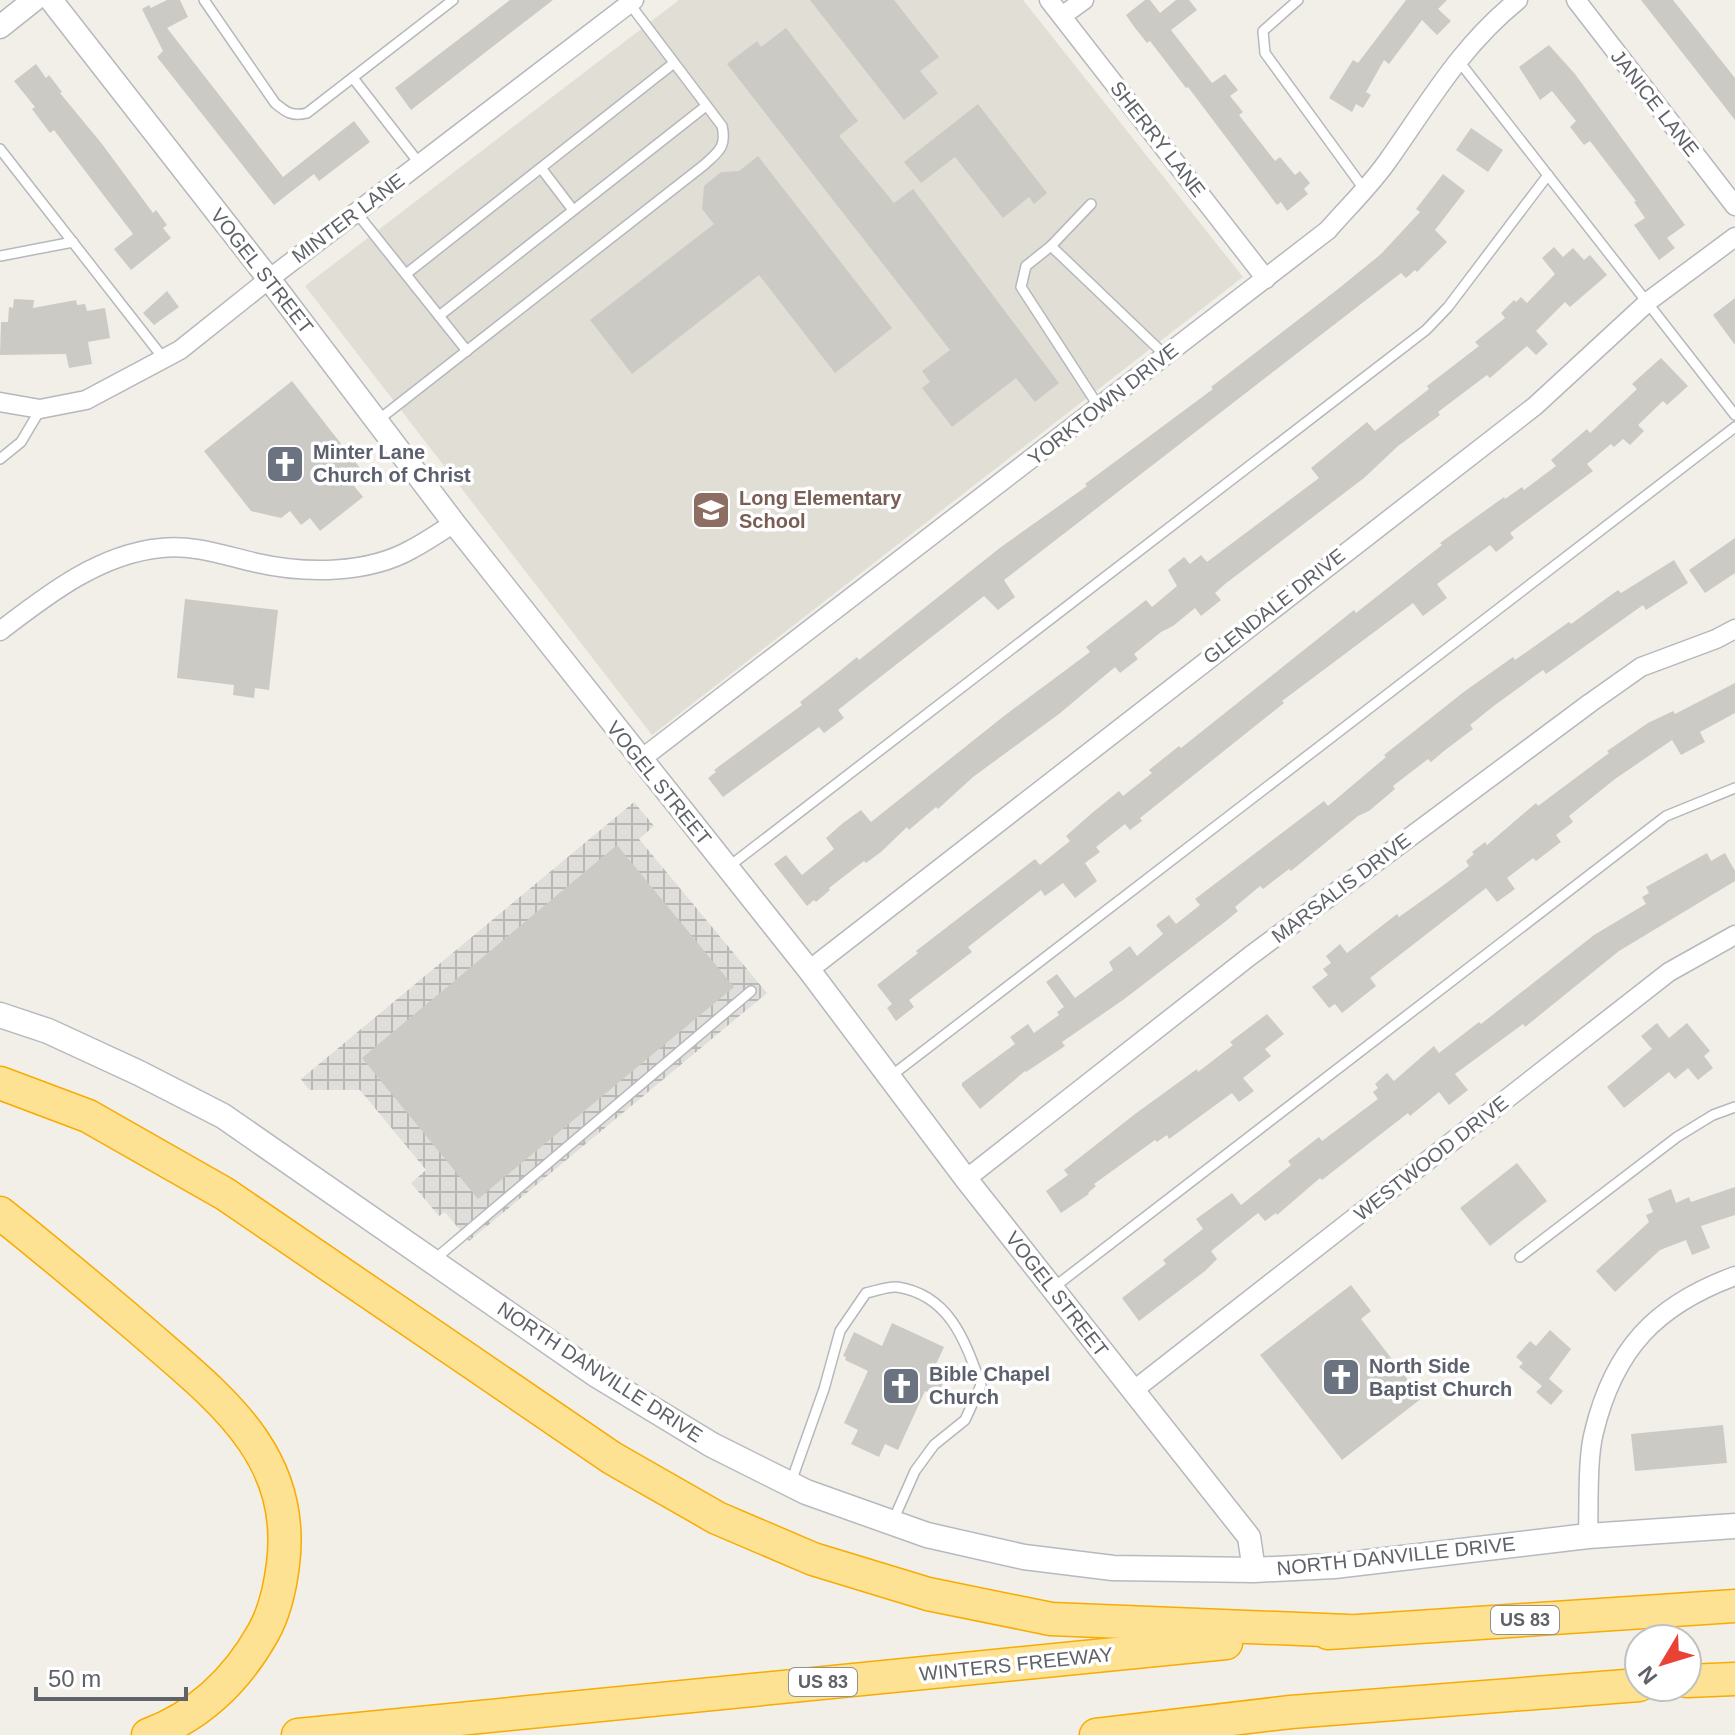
<svg xmlns="http://www.w3.org/2000/svg" width="1735" height="1735" font-family="Arial,sans-serif">
<style>
.industrial{fill:url(#industrial-grid)}
.education{fill:#e1ded6}
.building{fill:#cccac5}
.lines{fill:none;stroke-linecap:round;stroke-linejoin:round}
.service-casing{stroke:#b5b8bc;stroke-width:12}
.minor-casing{stroke:#b5b8bc;stroke-width:21}
.tertiary-casing{stroke:#b5b8bc;stroke-width:25}
.secondary-casing{stroke:#b6babf;stroke-width:27}
.motorway-casing{stroke:#f9ab00;stroke-width:35}
.service{stroke:#fff;stroke-width:9}
.minor{stroke:#fff;stroke-width:18}
.tertiary{stroke:#fff;stroke-width:22}
.secondary{stroke:#fff;stroke-width:24}
.motorway{stroke:#fde293;stroke-width:32}
.labels{text-anchor:middle;dominant-baseline:central;stroke-width:7;stroke-linejoin:round;paint-order:stroke}
.shield{fill:#fff;stroke:#8f9295;stroke-width:2}
.shield-label{font-size:18px;font-weight:bold;fill:#5f6368}
.street-label{font-size:20px;fill:#5f6368;stroke:#fff}
.worship-label{font-size:20px;font-weight:bold;fill:#5b616d;stroke:#fff;text-anchor:start}
.education-label{font-size:20px;font-weight:bold;fill:#785e54;stroke:#fff;text-anchor:start}
</style>
<defs>
<pattern id="industrial-grid" width="8" height="8" patternUnits="userSpaceOnUse" patternTransform="scale(2)"><rect width="8" height="8" fill="#e0deda"/><path d="M0 4h8M4 0v8" fill="none" stroke="#b9b8b5"/></pattern>
</defs>
<rect width="100%" height="100%" fill="#f1efe8"/>
<polygon class="industrial" points="634,802 654,826 639,839 767,993 469,1241 445,1212 439,1216 411,1183 426,1170 360,1090 309,1090 301,1079"/>
<polygon class="education" points="679,0 1023,0 1243,277 652,735 305,286"/>
<g class="building">
<polygon points="167,0 180,0 188,17 167,28 283,177 354,121 370,142 319,181 314,174 274,205 157,57 163,51 142,9 149,5 151,8"/>
<polygon points="510,0 553,0 411,110 395,88"/>
<polygon points="810,0 894,0 939,57 920,71 938,93 904,120"/>
<polygon points="1145,0 1150,0 1160,13 1176,0 1189,0 1197,10 1171,30 1212,83 1225,74 1238,90 1230,96 1243,112 1239,115 1275,161 1280,157 1295,175 1300,171 1310,183 1304,189 1308,194 1287,211 1281,202 1277,205 1188,87 1186,88 1150,41 1147,43 1135,28 1126,15"/>
<polygon points="1406,0 1447,0 1438,9 1451,21 1437,35 1422,20 1389,64 1384,60 1366,92 1371,95 1363,108 1356,104 1352,112 1329,98 1353,60 1358,63"/>
<polygon points="1641,0 1673,0 1735,78 1735,120"/>
<polygon points="786,28 858,121 839,136 894,203 913,189 1059,383 1035,402 1016,378 952,427 922,388 930,382 922,371 950,350 727,64 757,41 761,47"/>
<polygon points="1549,45 1575,74 1685,225 1667,238 1675,248 1659,260 1634,225 1645,218 1634,202 1636,201 1590,141 1584,145 1570,127 1576,121 1552,91 1540,100 1519,67"/>
<polygon points="36,64 46,78 49,75 62,92 60,93 102,144 153,213 156,210 167,225 163,228 171,238 131,270 114,249 133,234 54,130 50,133 32,109 35,107 14,81"/>
<polygon points="978,104 1047,193 1034,204 1029,197 1003,218 955,157 921,183 904,162"/>
<polygon points="1471,128 1503,150 1488,172 1456,150"/>
<polygon points="758,156 892,328 835,373 759,275 632,374 590,320 714,224 702,209 704,186 721,172 739,171"/>
<polygon points="1443,174 1465,191 1435,230 1447,242 1417,272 1415,270 1406,278 1401,273 1004,580 1015,597 998,610 984,596 838,710 844,718 824,733 819,727 723,797 708,778 716,772 714,770 802,705 800,702 841,670 857,657 859,660 1001,547 1087,486 1085,484 1213,389 1211,387 1338,289 1381,254 1420,212 1416,209"/>
<polygon points="1554,247 1563,257 1573,248 1584,260 1590,255 1607,275 1570,307 1565,302 1536,331 1548,344 1536,355 1527,346 1490,378 1487,375 1438,412 1440,415 1398,446 1364,478 1225,584 1215,593 1221,600 1201,616 1195,608 1173,626 1161,632 1134,654 1138,659 1120,673 1115,667 1059,714 973,777 938,809 936,807 909,830 907,827 881,852 866,863 864,861 829,888 830,890 816,902 814,900 807,906 774,864 786,855 802,875 834,849 826,838 843,823 861,810 871,822 1004,716 1090,652 1086,647 1146,600 1152,607 1177,586 1168,570 1184,557 1190,564 1201,555 1207,562 1319,478 1311,468 1367,422 1375,431 1429,389 1427,386 1479,346 1475,342 1505,318 1501,313 1514,300 1516,302 1521,297 1527,303 1555,274 1542,258"/>
<polygon points="167,291 179,307 154,325 143,313"/>
<polygon points="1735,298 1735,345 1713,315"/>
<polygon points="14,299 34,300 33,308 76,300 77,305 85,304 87,311 105,308 110,338 88,342 92,364 69,368 66,354 0,355 1,322 8,322 9,307 13,308"/>
<polygon points="1661,358 1688,386 1667,405 1663,401 1638,425 1644,431 1630,445 1623,439 1614,447 1611,444 1587,464 1593,471 1510,533 1514,538 1496,552 1490,545 1437,584 1447,598 1423,616 1413,603 1282,701 1284,703 1140,818 1142,821 1130,830 1125,824 1096,847 1100,852 1085,863 1097,881 1075,898 1063,883 1045,896 1041,890 968,947 972,952 909,1000 914,1007 896,1021 887,1008 892,1004 877,985 918,953 916,951 1035,859 1040,865 1070,841 1066,836 1092,813 1119,791 1123,796 1152,773 1149,770 1179,746 1181,748 1354,610 1356,613 1442,545 1440,543 1504,497 1505,499 1522,487 1524,490 1556,466 1551,460 1587,429 1590,433 1637,389 1632,384"/>
<polygon points="292,381 367,477 354,486 363,497 320,531 310,518 301,525 290,511 281,518 251,511 204,451"/>
<polygon points="1735,538 1735,573 1705,593 1689,570"/>
<polygon points="1674,560 1688,583 1646,610 1643,605 1546,674 1543,670 1495,705 1470,725 1473,729 1444,751 1431,762 1428,759 1393,786 1395,789 1369,811 1358,816 1291,871 1289,869 1263,889 1260,886 1235,907 1238,911 1226,921 1123,1000 1062,1042 1065,1046 1026,1072 1025,1071 980,1109 962,1086 962,1083 1015,1044 1010,1037 1028,1024 1034,1033 1059,1015 1057,1012 1064,1007 1046,982 1057,974 1075,998 1113,970 1109,962 1130,946 1137,956 1163,934 1156,925 1169,915 1176,924 1200,905 1195,899 1324,801 1328,806 1386,757 1384,755 1465,691 1513,657 1515,660 1569,622 1571,624 1618,590 1621,593"/>
<polygon points="185,599 278,610 269,690 255,688 254,698 233,695 234,685 177,678"/>
<polygon points="1735,683 1735,713 1700,732 1705,742 1681,755 1672,740 1615,779 1569,816 1573,822 1556,835 1561,842 1536,861 1533,858 1507,878 1515,889 1497,902 1486,888 1370,978 1376,986 1342,1013 1335,1004 1329,1008 1312,987 1328,975 1323,969 1331,963 1326,956 1340,944 1347,953 1397,914 1399,917 1441,887 1469,866 1466,861 1474,854 1472,852 1485,842 1487,845 1536,803 1538,806 1609,753 1607,751 1648,723 1673,711 1675,714"/>
<polygon points="617,845 734,987 478,1199 362,1058"/>
<polygon points="1707,853 1711,861 1725,853 1735,871 1735,881 1619,951 1525,1027 1523,1024 1455,1074 1468,1090 1449,1105 1439,1092 1410,1116 1408,1113 1322,1180 1320,1178 1277,1215 1276,1213 1265,1221 1258,1213 1211,1251 1217,1259 1205,1271 1139,1321 1122,1298 1166,1264 1163,1260 1203,1229 1196,1219 1232,1193 1241,1205 1291,1165 1288,1161 1319,1137 1322,1141 1378,1099 1373,1092 1378,1088 1375,1084 1387,1073 1394,1081 1434,1046 1439,1053 1479,1022 1481,1024 1594,935 1644,905 1646,904 1642,897 1649,893 1646,887"/>
<polygon points="1267,1014 1284,1034 1265,1049 1271,1056 1243,1078 1254,1091 1239,1102 1232,1093 1169,1139 1167,1135 1157,1142 1155,1140 1094,1184 1096,1186 1088,1193 1089,1194 1061,1213 1046,1191 1068,1175 1064,1170 1135,1114 1197,1069 1198,1072 1233,1045 1230,1042"/>
<polygon points="1657,1023 1669,1038 1687,1023 1710,1051 1704,1056 1713,1068 1698,1080 1688,1068 1675,1079 1669,1072 1624,1108 1607,1087 1652,1049 1641,1036"/>
<polygon points="1517,1163 1547,1201 1490,1246 1460,1208"/>
<polygon points="1735,1187 1735,1215 1701,1226 1710,1248 1692,1255 1686,1240 1660,1250 1615,1292 1596,1271 1649,1222 1646,1215 1653,1212 1648,1199 1671,1189 1676,1203 1689,1197 1691,1202"/>
<polygon points="1351,1285 1371,1311 1361,1319 1422,1398 1342,1460 1260,1355"/>
<polygon points="892,1323 944,1347 931,1375 944,1381 937,1396 925,1391 898,1450 885,1444 879,1457 851,1444 858,1430 844,1423 868,1371 845,1360 846,1357 843,1356 854,1332 882,1346"/>
<polygon points="1550,1330 1571,1349 1549,1379 1563,1391 1551,1405 1536,1392 1542,1386 1519,1367 1523,1363 1516,1357 1530,1341 1536,1346"/>
<polygon points="1723,1425 1727,1463 1635,1471 1631,1434"/>
</g>
<g class="lines">
<g class="service-casing">
<g id="service">
<path d="M204,0L275,103C286,112 292,117 307,113L453,0"/>
<polyline points="1298,0 1263,31 1265,53 1364,189"/>
<polyline points="1458,60 1735,415"/>
<polyline points="353,78 419,163"/>
<polyline points="0,149 164,359"/>
<polyline points="541,168 573,210"/>
<polyline points="356,212 467,351"/>
<polyline points="1051,246 1091,204"/>
<polyline points="0,256 73,242"/>
<polyline points="406,274 674,63"/>
<polyline points="439,316 706,106"/>
<polyline points="1099,407 1021,287 1026,266 1051,246 1166,356"/>
<path d="M377,421L704,165C718,152 727,147 722,126L629,3"/>
<polyline points="0,459 21,442 40,410"/>
<polyline points="727,868 1426,330 1448,307 1548,175"/>
<polyline points="891,1076 1735,427"/>
<polyline points="1520,1257 1677,1137 1713,1115 1735,1107"/>
<polyline points="435,1259 751,991"/>
<polyline points="1053,1288 1666,816 1735,788"/>
<path d="M791,1482L824,1389L840,1331L866,1293C876,1291 888,1286 897,1287C950,1295 965,1341 981,1385L965,1420L934,1445L915,1471L892,1523"/>
</g>
</g>
<g class="minor-casing">
<g id="minor">
<polyline points="1049,0 1266,279"/>
<polyline points="1576,0 1735,206"/>
<polyline points="1062,16 1084,0"/>
<polyline points="0,402 40,409 86,400 180,350 269,279 634,0"/>
<path d="M0,631C47,595 99,554 161,548C193,544 226,556 257,563C306,574 368,574 412,549C427,541 440,532 454,523"/>
<path d="M640,760L1328,230C1348,207 1372,184 1389,159C1430,101 1461,46 1518,0"/>
<polyline points="809,970 1535,406 1650,300 1735,237"/>
<polyline points="966,1179 1250,956 1590,703 1641,667 1716,639 1735,629"/>
<polyline points="1134,1390 1669,972 1735,935"/>
<path d="M1588,1536C1589,1507 1587,1458 1594,1432C1614,1349 1656,1305 1735,1276"/>
</g>
</g>
<g class="tertiary-casing">
<g id="tertiary">
<polyline points="51,0 269,279 454,523 809,970 966,1179 1249,1537 1254,1570"/>
<polyline points="0,27 34,0"/>
</g>
</g>
<g class="secondary-casing">
<polyline id="secondary" points="0,1015 48,1031 139,1073 223,1116 595,1374 712,1445 806,1492 927,1535 1024,1557 1113,1568 1254,1570 1334,1566 1588,1536 1735,1526"/>
</g>
<g class="motorway-casing">
<g id="motorway">
<polyline points="0,1083 88,1116 225,1194 612,1458 717,1518 813,1559 928,1594 1051,1619 1348,1631"/>
<path d="M0,1213C48,1251 94,1290 140,1329C215,1395 297,1452 283,1564C280,1589 275,1612 263,1633C236,1681 199,1716 148,1735"/>
<polyline points="1328,1633 1735,1606"/>
<polyline points="1687,1681 1735,1679"/>
<polyline points="298,1735 1226,1643"/>
<polyline points="1096,1735 1291,1712 1639,1685"/>
</g>
</g>
<use href="#service" class="service"/>
<use href="#minor" class="minor"/>
<use href="#tertiary" class="tertiary"/>
<use href="#secondary" class="secondary"/>
<use href="#motorway" class="motorway"/>
</g>
<defs>
<g id="church-square" transform="scale(2)"><rect x="-9" y="-9" width="18" height="18" rx="4" fill="#6b7280" stroke="#fff"/><path d="M-1.2-6h2.4v3.5h3.3v2.4h-3.3V6h-2.4V-.1h-3.3v-2.4h3.3Z" fill="#fff"/></g>
<g id="school-square" transform="scale(2)"><rect x="-9" y="-9" width="18" height="18" rx="4" fill="#8d6e63" stroke="#fff"/><path d="M0-5L7-2L0 1L-7-2ZM-4 1L0 2.5L4 1V4Q0 6-4 4Z" fill="#fff"/></g>
</defs>
<g fill-rule="evenodd">
<use href="#church-square" x="285" y="464"/>
<use href="#school-square" x="711" y="510"/>
<use href="#church-square" x="1341" y="1377"/>
<use href="#church-square" x="901" y="1386"/>
</g>
<g class="labels">
<g class="shield">
<rect x="1491" y="1606" width="68" height="28" rx="6"/>
<rect x="789" y="1668" width="68" height="28" rx="6"/>
</g>
<g class="shield-label">
<text x="1525" y="1620">US 83</text>
<text x="823" y="1682">US 83</text>
</g>
<g class="street-label">
<text transform="translate(1655 103) rotate(52)">JANICE LANE</text>
<text transform="translate(1158 139) rotate(52)">SHERRY LANE</text>
<text transform="translate(348 218) rotate(-37)">MINTER LANE</text>
<text transform="translate(262 271) rotate(52)">VOGEL STREET</text>
<text transform="translate(1103 404) rotate(-38)">YORKTOWN DRIVE</text>
<text transform="translate(1274 606) rotate(-38)">GLENDALE DRIVE</text>
<text transform="translate(659 783) rotate(51)">VOGEL STREET</text>
<text transform="translate(1341 888) rotate(-37)">MARSALIS DRIVE</text>
<text transform="translate(1431 1158) rotate(-38)">WESTWOOD DRIVE</text>
<text transform="translate(1057 1294) rotate(52)">VOGEL STREET</text>
<text transform="translate(600 1372) rotate(33)">NORTH DANVILLE DRIVE</text>
<text transform="translate(1396 1556) rotate(-6)">NORTH DANVILLE DRIVE</text>
<text transform="translate(1016 1664) rotate(-6)">WINTERS FREEWAY</text>
</g>
<g class="worship-label">
<text x="313" y="452">Minter Lane<tspan x="313" dy="23">Church of Christ</tspan></text>
<text x="1369" y="1366">North Side<tspan x="1369" dy="23">Baptist Church</tspan></text>
<text x="929" y="1374">Bible Chapel<tspan x="929" dy="23">Church</tspan></text>
</g>
<g class="education-label">
<text x="739" y="498">Long Elementary<tspan x="739" dy="23">School</tspan></text>
</g>
</g>
<g transform="translate(1663 1663) rotate(232)"><circle r="38" fill="#ffffff" stroke="#bfc1c3" stroke-width="2"/>
<path d="M0-6L14 30L0 20L-14 30Z" fill="#ea4335"/>
<text y="-12" font-size="22" font-weight="bold" text-anchor="middle" fill="#5f6368">N</text>
</g>
<path d="M36 1687v12h150v-12" fill="none" stroke="#5f6368" stroke-width="4"/>
<text x="48" y="1687" font-size="24" fill="#5f6368" stroke="#ffffff" stroke-width="6" paint-order="stroke">50 m</text>
</svg>
